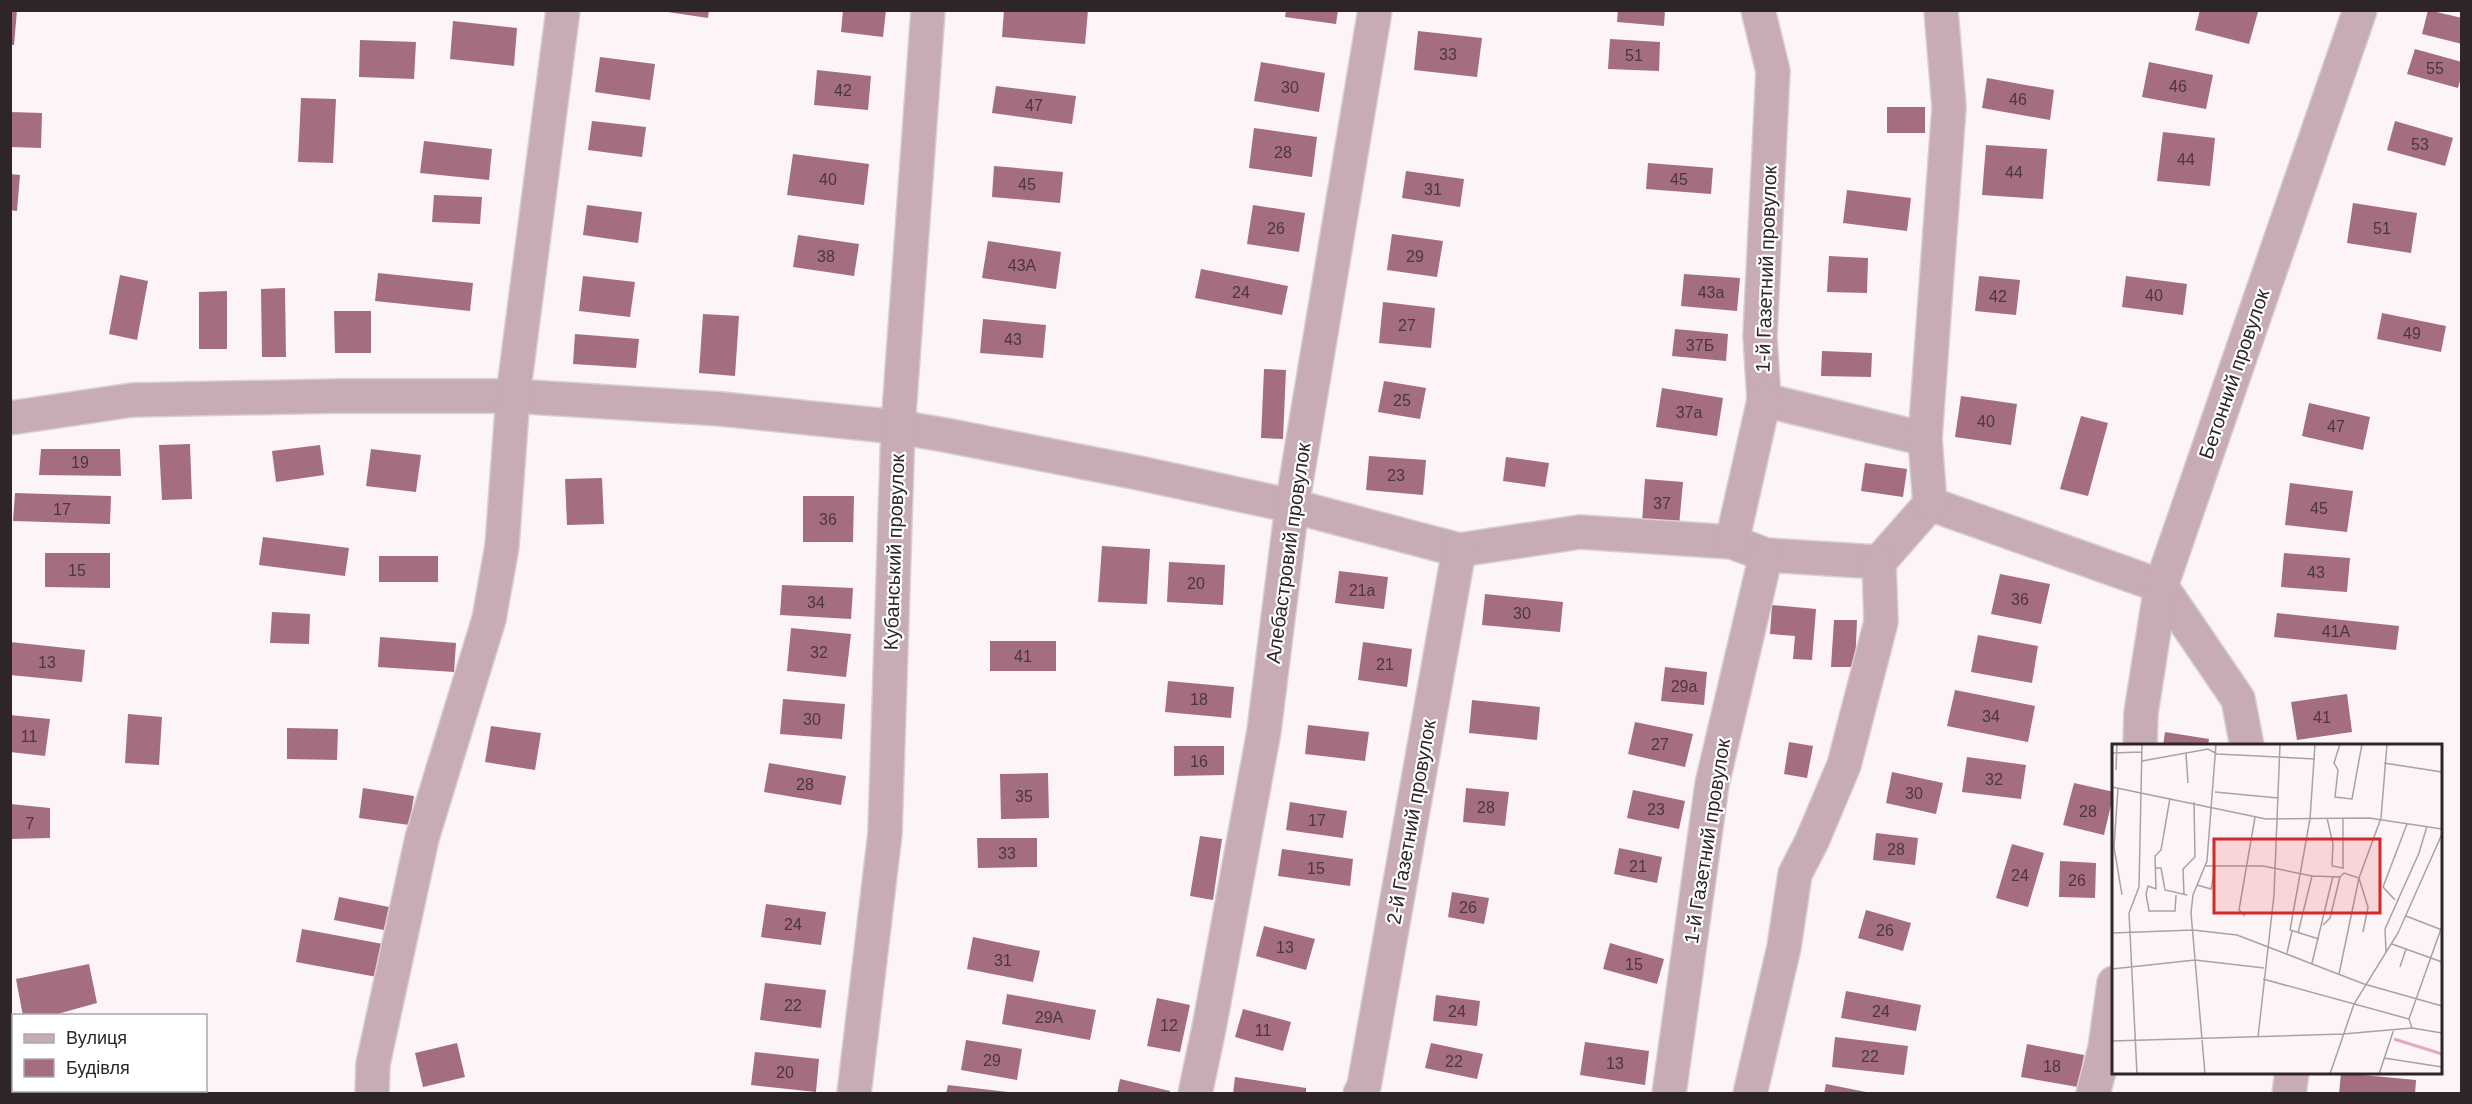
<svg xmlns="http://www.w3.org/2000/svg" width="2472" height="1104" font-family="Helvetica,sans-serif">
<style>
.building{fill:#a46d80}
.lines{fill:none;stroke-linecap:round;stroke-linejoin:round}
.street-casing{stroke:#d8cfd2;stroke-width:36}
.street{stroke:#c7acb4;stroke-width:33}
.labels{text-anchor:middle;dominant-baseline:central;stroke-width:4.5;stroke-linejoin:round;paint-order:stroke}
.number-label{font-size:16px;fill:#4b373d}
.street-label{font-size:20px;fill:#2d2527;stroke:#fff}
.inset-river{fill:none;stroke:#e5a9bd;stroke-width:3}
.inset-road{fill:none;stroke:#aaa1a4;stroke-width:1.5}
.view{fill:#d62828;fill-opacity:0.15;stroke:#d62828;stroke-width:3}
.inset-edge{fill:none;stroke:#2d2527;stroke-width:3}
</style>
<rect width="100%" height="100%" fill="#fdf4f7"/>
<g class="building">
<polygon points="10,10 17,10 14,45 10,45"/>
<polygon points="654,10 709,10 708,18"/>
<polygon points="843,10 886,10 883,37 841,32"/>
<polygon points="1004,10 1088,10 1085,44 1002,37"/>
<polygon points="1286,10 1338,10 1336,24 1285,17"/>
<polygon points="1618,10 1665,10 1664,26 1617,22"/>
<polygon points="2200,10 2258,12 2249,44 2195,30"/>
<polygon points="2428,10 2462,18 2462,44 2422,34"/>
<polygon points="453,21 517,28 514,66 450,59"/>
<polygon points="1418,31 1482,38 1477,77 1414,70"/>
<polygon points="1610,39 1660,42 1659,71 1608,69"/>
<polygon points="360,40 416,42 414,79 359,77"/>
<polygon points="2415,49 2462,62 2462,74 2458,88 2407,74"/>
<polygon points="600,57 655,64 650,100 595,92"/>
<polygon points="1261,62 1325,73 1319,112 1254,101"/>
<polygon points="2149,62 2213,75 2206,109 2142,97"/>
<polygon points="817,70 871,76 868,110 814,105"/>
<polygon points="1987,78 2054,90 2050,120 1982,108"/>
<polygon points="996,86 1076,96 1072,124 992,113"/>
<polygon points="301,98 336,99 333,163 298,162"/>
<rect x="1887" y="107" width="38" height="26"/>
<polygon points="10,112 42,113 41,148 10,147"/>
<polygon points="592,121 646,127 642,157 588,150"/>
<polygon points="2395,121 2453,138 2445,166 2387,150"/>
<polygon points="1254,128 1317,137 1312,177 1249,168"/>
<polygon points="2163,132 2215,138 2210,186 2157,181"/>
<polygon points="424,141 492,149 489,180 420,173"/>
<polygon points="1986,145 2047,149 2043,199 1982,195"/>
<polygon points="793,154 869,164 864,205 787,195"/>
<polygon points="1648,163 1713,168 1711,194 1646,189"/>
<polygon points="994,166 1063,172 1060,203 992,197"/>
<polygon points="1406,171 1464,179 1460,207 1402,198"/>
<polygon points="10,174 20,175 17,211 10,210"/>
<polygon points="1847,190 1911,198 1907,231 1843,223"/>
<polygon points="434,195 482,197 480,224 432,222"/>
<polygon points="2353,203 2417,213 2411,253 2347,243"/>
<polygon points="587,205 642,212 638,243 583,235"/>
<polygon points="1253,205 1305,213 1299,252 1247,244"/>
<polygon points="1392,234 1443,241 1437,277 1387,270"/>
<polygon points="798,235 859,244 854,276 793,267"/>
<polygon points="988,241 1061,252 1056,289 982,278"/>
<polygon points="1829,256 1868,258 1867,293 1827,292"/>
<polygon points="1201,269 1288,286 1282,315 1195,298"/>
<polygon points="378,273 473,283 470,311 375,301"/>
<polygon points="1684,274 1740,278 1737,311 1681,306"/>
<polygon points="120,275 148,281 137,340 109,334"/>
<polygon points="583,276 635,282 630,317 579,311"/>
<polygon points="1979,276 2020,280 2016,315 1975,311"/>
<polygon points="2126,276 2187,284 2183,315 2122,307"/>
<polygon points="285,288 286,357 262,357 261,289"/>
<polygon points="227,291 227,349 199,349 199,292"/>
<polygon points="1383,302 1435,308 1431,348 1379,343"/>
<polygon points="334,311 371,311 371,353 335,353"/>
<polygon points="2382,313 2446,326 2441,352 2377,339"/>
<polygon points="703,314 739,316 735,376 699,373"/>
<polygon points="983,319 1046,325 1043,358 980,353"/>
<polygon points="1675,329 1728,334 1726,361 1672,356"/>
<polygon points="575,334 639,339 636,368 573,364"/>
<polygon points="1822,351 1872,353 1871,377 1821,376"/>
<polygon points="1264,369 1286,370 1283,439 1261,438"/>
<polygon points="1384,381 1426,388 1420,419 1378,412"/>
<polygon points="1662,388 1723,398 1717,436 1656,427"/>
<polygon points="1961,396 2017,404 2011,445 1955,437"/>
<polygon points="2309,403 2370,417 2363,450 2302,436"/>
<polygon points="2081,416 2108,423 2088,496 2060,489"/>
<polygon points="190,444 192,499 162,500 159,445"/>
<polygon points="320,445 324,475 276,482 272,451"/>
<polygon points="41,449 120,449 121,476 39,475"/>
<polygon points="371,449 421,455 416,492 366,486"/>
<polygon points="1369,456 1426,460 1423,495 1366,490"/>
<polygon points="1506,457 1549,463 1545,487 1503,481"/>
<polygon points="1865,463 1907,469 1903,497 1861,491"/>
<polygon points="602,478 604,524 567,525 565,479"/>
<polygon points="1645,479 1683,482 1679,526 1642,523"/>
<polygon points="2290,483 2353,491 2347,532 2285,525"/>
<polygon points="15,493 111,496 110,524 13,521"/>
<polygon points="803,496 854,496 853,542 803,542"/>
<polygon points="263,537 349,548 345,576 259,565"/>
<polygon points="1102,546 1150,549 1147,604 1098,602"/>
<polygon points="45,553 110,553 110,588 45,587"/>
<polygon points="2284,553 2350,558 2347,592 2281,587"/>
<rect x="379" y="556" width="59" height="26"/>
<polygon points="1169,562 1225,565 1223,605 1167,602"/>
<polygon points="1339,571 1388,577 1384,609 1335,603"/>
<polygon points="2000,574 2050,584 2041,624 1991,614"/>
<polygon points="782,585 853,588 851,619 780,615"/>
<polygon points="1485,594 1563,602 1560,632 1482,625"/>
<polygon points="1772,605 1816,609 1812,660 1793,659 1795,636 1770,634"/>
<polygon points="272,612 310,614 309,644 270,643"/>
<polygon points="2277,613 2399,626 2396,650 2274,637"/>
<polygon points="1834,620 1857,620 1855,667 1831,667"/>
<polygon points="791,628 851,634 846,677 787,671"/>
<polygon points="1978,635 2038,646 2032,683 1971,672"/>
<polygon points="380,637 456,643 454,672 378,667"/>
<rect x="990" y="641" width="66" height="30"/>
<polygon points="10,642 85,650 82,682 10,675"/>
<polygon points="1363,642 1412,649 1407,687 1358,680"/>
<polygon points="1665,667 1707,672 1704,705 1661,701"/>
<polygon points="1168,681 1234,687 1231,718 1165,712"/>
<polygon points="1955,690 2035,706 2028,742 1947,726"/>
<polygon points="2347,694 2352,732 2297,740 2291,702"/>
<polygon points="783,699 845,704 842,739 780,734"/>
<polygon points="1472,700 1540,707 1537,740 1469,733"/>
<polygon points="128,714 162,717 159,765 125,763"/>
<polygon points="10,715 50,719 45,756 10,752"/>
<polygon points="1635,722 1693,734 1685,767 1628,754"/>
<polygon points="1308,725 1369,732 1365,761 1305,754"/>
<polygon points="491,726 541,733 535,770 485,762"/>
<polygon points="287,728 338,729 337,760 287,759"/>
<polygon points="2165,732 2209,739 2208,746 2163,746"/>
<polygon points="1789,742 1813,746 1807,778 1784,774"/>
<polygon points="1174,746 1224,746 1224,775 1174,776"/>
<polygon points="1967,757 2026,765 2021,799 1962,792"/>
<polygon points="769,763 846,776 841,805 764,792"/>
<polygon points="1892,772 1943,783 1936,814 1886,803"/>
<polygon points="1048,773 1049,818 1001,819 1000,774"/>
<polygon points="2074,783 2114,792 2104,835 2063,825"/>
<polygon points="363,788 414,796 409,825 359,818"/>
<polygon points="1466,788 1509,792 1505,826 1463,822"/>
<polygon points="1633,790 1685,801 1679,829 1627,818"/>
<polygon points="1290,802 1347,811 1343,838 1286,830"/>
<polygon points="10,804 50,808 50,838 10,839"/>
<polygon points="1876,833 1918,838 1915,865 1873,860"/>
<polygon points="1200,836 1222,839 1213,900 1190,896"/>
<polygon points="977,838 1037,838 1037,867 978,868"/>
<polygon points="2012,844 2044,853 2028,907 1996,898"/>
<polygon points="1619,848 1662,857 1657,883 1614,874"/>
<polygon points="1282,849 1353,859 1350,886 1278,876"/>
<polygon points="2060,861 2096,863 2095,898 2059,897"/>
<polygon points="1452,892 1489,898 1484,924 1448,917"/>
<polygon points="339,897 389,907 384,930 334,920"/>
<polygon points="766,904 826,912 821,945 761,937"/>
<polygon points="1866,910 1911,923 1903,951 1858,938"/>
<polygon points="1264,926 1315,939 1306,970 1256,956"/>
<polygon points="302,929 383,944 377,977 296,962"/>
<polygon points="973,937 1040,951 1033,982 967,969"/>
<polygon points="1610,943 1664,959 1657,984 1603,969"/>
<polygon points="89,964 97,1003 50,1016 23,1016 16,979"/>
<polygon points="765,983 826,990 821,1028 760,1020"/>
<polygon points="1846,991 1921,1005 1916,1031 1841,1018"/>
<polygon points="1007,994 1096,1010 1090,1040 1002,1024"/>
<polygon points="1436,995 1480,1001 1477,1026 1433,1021"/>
<polygon points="1157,998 1190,1005 1180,1052 1147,1046"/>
<polygon points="1243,1009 1291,1022 1283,1051 1235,1037"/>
<polygon points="1835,1037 1908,1046 1904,1075 1832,1067"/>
<polygon points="966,1040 1022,1049 1017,1080 961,1070"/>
<polygon points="1585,1042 1649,1051 1645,1085 1580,1075"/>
<polygon points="457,1043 465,1077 423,1087 415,1053"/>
<polygon points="1431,1043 1483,1054 1477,1079 1425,1068"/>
<polygon points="2027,1044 2084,1055 2078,1087 2021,1077"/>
<polygon points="755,1052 819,1059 816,1092 751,1085"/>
<polygon points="2341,1073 2416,1080 2415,1094 2339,1094"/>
<polygon points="1235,1077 1306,1088 1306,1094 1233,1094"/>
<polygon points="1120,1079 1170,1091 1170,1094 1117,1094"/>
<polygon points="1826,1084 1866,1092 1866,1094 1824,1094"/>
<polygon points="948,1085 1008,1092 1008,1094 946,1094"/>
</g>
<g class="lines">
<g class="street-casing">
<g id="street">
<polyline points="1758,10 1773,71 1760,336 1764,400 1925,439"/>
<polyline points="10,418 132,400 339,396 513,396 721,409 898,427 945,435 1139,473 1292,506 1459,550 1580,532 1732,542 1766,555 1879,562 1930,504 2161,586 2238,699 2247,746"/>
<polyline points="1930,504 1925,439 1949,107 1941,10"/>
<polyline points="1732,542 1764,400"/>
<polyline points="2140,746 2141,713 2161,586 2360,10"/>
<polyline points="372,1094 373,1064 422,838 489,619 502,546 513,396 563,10"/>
<polyline points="854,1094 885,833 898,427 928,10"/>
<polyline points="1195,1094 1209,1028 1264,731 1292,506 1375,10"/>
<polyline points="1360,1094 1364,1086 1459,550"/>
<polyline points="1669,1094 1712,784 1766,555"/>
<polyline points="1750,1094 1784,947 1795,874 1812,841 1844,765 1881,622 1879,562"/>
<polyline points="2093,1094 2105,1048 2114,983"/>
<polyline points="2289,1094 2292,1072"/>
</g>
</g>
<use href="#street" class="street"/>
</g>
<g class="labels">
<g class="number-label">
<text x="1448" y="54">33</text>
<text x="1634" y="55">51</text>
<text x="2435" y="68">55</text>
<text x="2178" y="86">46</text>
<text x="1290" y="87">30</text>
<text x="843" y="90">42</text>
<text x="2018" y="99">46</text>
<text x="1034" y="105">47</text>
<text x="2420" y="144">53</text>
<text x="1283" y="152">28</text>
<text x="2186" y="159">44</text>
<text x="2014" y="172">44</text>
<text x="828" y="179">40</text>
<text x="1679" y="179">45</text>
<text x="1027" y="184">45</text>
<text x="1433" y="189">31</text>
<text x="1276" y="228">26</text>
<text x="2382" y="228">51</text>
<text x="826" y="256">38</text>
<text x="1415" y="256">29</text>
<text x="1022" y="265">43А</text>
<text x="1241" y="292">24</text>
<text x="1711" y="292">43а</text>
<text x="2154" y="295">40</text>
<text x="1998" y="296">42</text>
<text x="1407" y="325">27</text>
<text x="2412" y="333">49</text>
<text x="1013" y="339">43</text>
<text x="1700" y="345">37Б</text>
<text x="1402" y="400">25</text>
<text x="1689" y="412">37а</text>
<text x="1986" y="421">40</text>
<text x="2336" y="426">47</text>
<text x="80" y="462">19</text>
<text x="1396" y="475">23</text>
<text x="1662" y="503">37</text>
<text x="2319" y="508">45</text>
<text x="62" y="509">17</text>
<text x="828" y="519">36</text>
<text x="77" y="570">15</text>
<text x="2316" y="572">43</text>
<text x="1196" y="583">20</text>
<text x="1362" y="590">21а</text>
<text x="2020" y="599">36</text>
<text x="816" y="602">34</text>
<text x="1522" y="613">30</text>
<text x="2336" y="631">41А</text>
<text x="819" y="652">32</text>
<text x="1023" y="656">41</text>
<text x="47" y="662">13</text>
<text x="1385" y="664">21</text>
<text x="1684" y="686">29а</text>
<text x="1199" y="699">18</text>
<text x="1991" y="716">34</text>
<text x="2322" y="717">41</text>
<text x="812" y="719">30</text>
<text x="29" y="736">11</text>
<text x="1660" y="744">27</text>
<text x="1199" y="761">16</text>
<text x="1994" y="779">32</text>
<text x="805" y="784">28</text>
<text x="1914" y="793">30</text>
<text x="1024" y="796">35</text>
<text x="1486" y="807">28</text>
<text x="1656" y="809">23</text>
<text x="2088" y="811">28</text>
<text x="1317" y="820">17</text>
<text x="30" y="823">7</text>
<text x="1896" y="849">28</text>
<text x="1007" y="853">33</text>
<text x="1638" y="866">21</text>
<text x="1316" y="868">15</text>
<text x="2020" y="875">24</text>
<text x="2077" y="880">26</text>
<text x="1468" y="907">26</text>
<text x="793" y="924">24</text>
<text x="1885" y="930">26</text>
<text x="1285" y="947">13</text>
<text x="1003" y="960">31</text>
<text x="1634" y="964">15</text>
<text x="793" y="1005">22</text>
<text x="1457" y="1011">24</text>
<text x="1881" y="1011">24</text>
<text x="1049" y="1017">29А</text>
<text x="1169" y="1025">12</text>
<text x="1263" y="1030">11</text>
<text x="1870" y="1056">22</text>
<text x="992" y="1060">29</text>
<text x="1454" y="1061">22</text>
<text x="1615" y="1063">13</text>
<text x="2052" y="1066">18</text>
<text x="785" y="1072">20</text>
</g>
<g class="street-label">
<text transform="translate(1766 269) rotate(-88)">1-й Газетний провулок</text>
<text transform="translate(2234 374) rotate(-71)">Бетонний провулок</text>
<text transform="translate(894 552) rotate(-88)">Кубанський провулок</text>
<text transform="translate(1288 553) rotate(-82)">Алебастровий провулок</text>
<text transform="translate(1411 822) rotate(-80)">2-й Газетний провулок</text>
<text transform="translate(1707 841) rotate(-81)">1-й Газетний провулок</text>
</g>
</g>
<g transform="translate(2112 744)">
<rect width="330" height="330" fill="#fdf4f7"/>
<path class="inset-river" d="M282,295L330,310"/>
<path class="inset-road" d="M203,0L198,75L178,186L207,195M228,0L222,19L226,26L223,53L240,55L250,0M0,9L30,8M74,10L76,39M30,17L96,5L105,10L203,15M272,19L330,28M4,26L5,0M0,43L154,75L257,74L330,85M6,44L2,103L10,151M103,48L166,54M58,54L49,106L43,112L44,145L36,142L34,150L37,167H63L64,151M215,74L221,100L220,122L231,124M231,74V125M94,122H151L200,132L228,133L232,129L247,134L256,163L251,188M44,124H49L53,146L75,151M85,141L99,145L103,123M72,151L71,125L83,113L82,58M283,156L271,143L295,80M133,172L127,166L143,73M294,172L330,186M211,181L218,174L228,133M0,189L81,186L125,191L252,240L330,262M186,189L200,132M280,200L330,218M274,208L273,185L307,109L315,82M175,209L180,187M200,219L221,132M288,223L294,205M0,225L83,216L152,224M227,230L247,134L269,74L275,0M151,235L297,275L300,284M297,275L330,182M146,293L162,151L168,0M0,297L231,290L300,284L330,289M272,314L330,323M25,330L17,169L27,143L30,0M93,330L79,169L81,151L95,117L104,0M218,330L242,260L286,189L330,90M267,330L282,285"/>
<path class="view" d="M102,95H268V169H102Z"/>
<rect width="330" height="330" class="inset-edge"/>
</g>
<rect width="2472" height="1104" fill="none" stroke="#2d2527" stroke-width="24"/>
<rect x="12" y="1014" width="195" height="78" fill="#ffffff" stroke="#aba8a9" stroke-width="1.5"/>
<rect x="24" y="1034" width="30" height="9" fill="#c7acb4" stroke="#aba8a9" stroke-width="1.5"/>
<text x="66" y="1044" font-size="18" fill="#2d2527">Вулиця</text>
<rect x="24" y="1059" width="30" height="18" fill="#a46d80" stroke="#aba8a9" stroke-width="1.5"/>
<text x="66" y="1074" font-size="18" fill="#2d2527">Будівля</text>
</svg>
